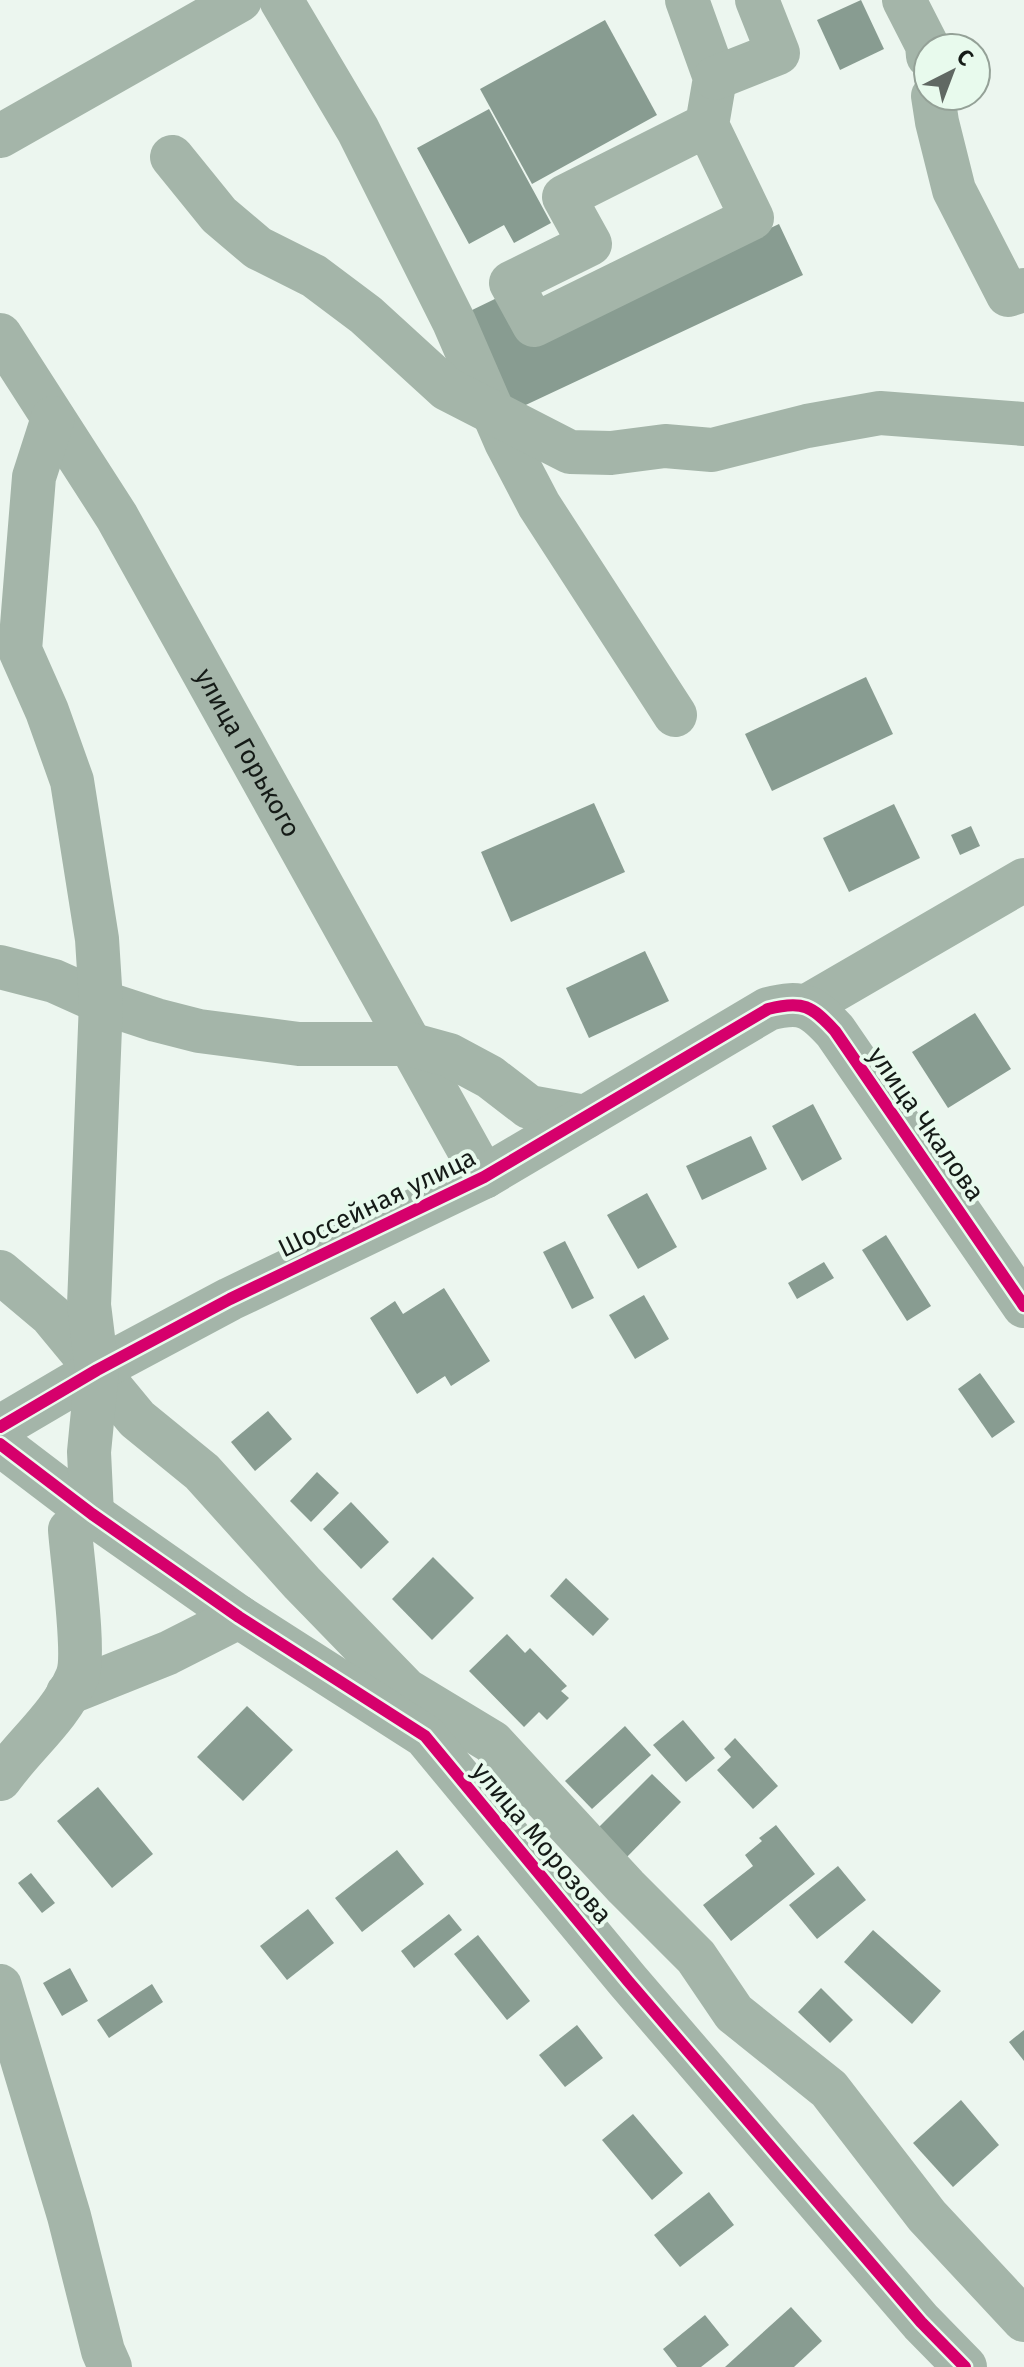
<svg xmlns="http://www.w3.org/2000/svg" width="1024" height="2367" font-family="'Fira Sans',sans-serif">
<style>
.building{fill:#889c91}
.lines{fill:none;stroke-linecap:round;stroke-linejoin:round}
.minor{stroke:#a4b5a9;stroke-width:44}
.cycleway-casing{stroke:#e8faed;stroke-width:17}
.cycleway{stroke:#d6006c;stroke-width:12}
.labels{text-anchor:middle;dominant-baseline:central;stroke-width:8;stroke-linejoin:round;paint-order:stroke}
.street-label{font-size:26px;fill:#151b17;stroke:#e8faed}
</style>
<rect width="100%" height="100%" fill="#ecf6ef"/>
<g class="building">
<polygon points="861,0 884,49 840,70 817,20"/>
<polygon points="605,20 657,115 532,184 480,89"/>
<polygon points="489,109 551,223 514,243 504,225 469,244 417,148"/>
<polygon points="779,224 803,275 515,410 468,312 501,296 524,344"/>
<polygon points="866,677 893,734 772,791 745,734"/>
<polygon points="594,803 625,872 511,922 481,852"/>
<polygon points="894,804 920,858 849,892 823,838"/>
<polygon points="971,826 980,846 960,855 951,835"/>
<polygon points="645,951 669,1001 589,1038 566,988"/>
<polygon points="975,1013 1011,1069 948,1108 912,1052"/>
<polygon points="813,1104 842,1159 802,1181 772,1126"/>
<polygon points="751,1136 767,1169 702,1200 686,1166"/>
<polygon points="647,1193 677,1247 638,1269 607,1215"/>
<polygon points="886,1235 931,1306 907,1321 862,1250"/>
<polygon points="565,1241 594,1298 572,1309 543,1252"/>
<polygon points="824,1262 834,1278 797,1299 788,1283"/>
<polygon points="444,1288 490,1361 451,1386 445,1376 417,1394 370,1318 395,1301 403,1314"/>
<polygon points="644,1295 669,1339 635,1359 609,1315"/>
<polygon points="980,1373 1015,1422 992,1438 958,1389"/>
<polygon points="268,1411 292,1439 255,1471 231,1442"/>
<polygon points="317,1472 339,1493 311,1522 290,1501"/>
<polygon points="351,1502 389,1542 361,1569 323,1529"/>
<polygon points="433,1557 474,1598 432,1640 392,1599"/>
<polygon points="566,1578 609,1619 593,1636 550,1596"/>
<polygon points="507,1634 525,1653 530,1648 567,1686 561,1691 569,1698 547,1720 539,1712 524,1727 469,1671"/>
<polygon points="247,1706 293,1750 243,1801 197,1757"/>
<polygon points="683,1720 715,1758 686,1782 653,1745"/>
<polygon points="625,1726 651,1755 592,1809 565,1781"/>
<polygon points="735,1738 778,1786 753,1809 717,1770 731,1757 724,1749"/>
<polygon points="652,1774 681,1802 623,1861 594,1832"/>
<polygon points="98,1787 153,1854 112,1888 57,1821"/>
<polygon points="776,1825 815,1874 731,1941 703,1905 753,1866 745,1855 762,1841 759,1838"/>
<polygon points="397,1850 424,1884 362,1932 335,1898"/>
<polygon points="838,1866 866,1900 817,1939 789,1905"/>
<polygon points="31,1873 55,1903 42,1913 18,1883"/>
<polygon points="308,1909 334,1943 287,1980 260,1946"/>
<polygon points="449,1914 462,1930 414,1968 401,1951"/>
<polygon points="873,1930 941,1991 912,2024 844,1962"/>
<polygon points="478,1935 530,2001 507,2020 454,1954"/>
<polygon points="70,1968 88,2001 62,2016 43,1983"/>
<polygon points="152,1984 163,2002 109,2038 97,2020"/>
<polygon points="821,1988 853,2020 830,2043 798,2012"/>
<polygon points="577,2025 603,2058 565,2087 539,2055"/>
<polygon points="1024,2030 1024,2061 1009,2042"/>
<polygon points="961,2100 999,2145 953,2187 913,2143"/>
<polygon points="633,2114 683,2173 652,2200 602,2140"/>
<polygon points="709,2192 734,2225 680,2267 654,2235"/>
<polygon points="791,2307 822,2341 794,2367 725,2367"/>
<polygon points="705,2315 729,2345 701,2367 677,2367 663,2349"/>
</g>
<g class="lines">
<g class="minor">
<polyline points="281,0 358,130 454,322 506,442 539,505 675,715"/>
<polyline points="687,0 715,78 707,125 752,218 534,325 511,283 590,244 564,197 707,125"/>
<polyline points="904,0 927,45 928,56"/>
<polyline points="715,78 778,53 757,0"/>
<polyline points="933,96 937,122 954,190 1008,295 1024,290"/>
<polyline points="0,136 240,0"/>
<polyline points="172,157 219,215 258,248 314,276 366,315 447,389 570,452 611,453 665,446 712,450 807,426 880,413 1024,424"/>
<path id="s1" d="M0,335L117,517L484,1177"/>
<polyline points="0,967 54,981 101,1002 156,1020 199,1031 299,1044 409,1044 449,1055 490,1077 529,1107 585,1117"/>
<polyline points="807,1006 1024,880"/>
<polyline points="0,1272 51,1315 137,1419 202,1472 302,1583 406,1690 492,1742 626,1887 696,1957 734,2013 829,2089 927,2216 1024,2320"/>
<path d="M0,1427L97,1370L230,1299L484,1177L768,1009C803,1000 812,1006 835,1031L1024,1306"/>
<polyline points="0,1444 92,1514 239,1617 425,1736 628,1981 921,2322 965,2367"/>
<polyline points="68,1693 168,1653 239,1617"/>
<path d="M0,1779C25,1744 60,1717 77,1677C86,1657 72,1558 70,1530L92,1514L89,1452L97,1370L89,1305L101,1002L97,939L72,781L47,711L20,650L34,477L53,418"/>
<polyline points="0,1986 69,2216 103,2351 110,2367"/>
</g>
<g class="cycleway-casing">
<g id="cycleway">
<path d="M0,1427L97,1370L230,1299L484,1177L768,1009C803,1000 812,1006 835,1031L1024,1306"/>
<polyline points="0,1444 92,1514 239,1617 425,1736 628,1981 921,2322 965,2367"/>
</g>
</g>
<use href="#cycleway" class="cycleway"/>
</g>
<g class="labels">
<g class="street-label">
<text stroke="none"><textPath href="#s1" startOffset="486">улица Горького</textPath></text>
<text transform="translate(926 1124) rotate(55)">улица Чкалова</text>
<text transform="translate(377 1203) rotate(-26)">Шоссейная улица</text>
<text transform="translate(542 1843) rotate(50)">улица Морозова</text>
</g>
</g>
<g transform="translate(952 72) rotate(42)"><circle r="38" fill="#e8faed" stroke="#94a197" stroke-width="2"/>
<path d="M0-6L14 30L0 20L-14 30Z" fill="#606863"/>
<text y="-12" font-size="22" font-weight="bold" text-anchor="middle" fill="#151b17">С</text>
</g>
</svg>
